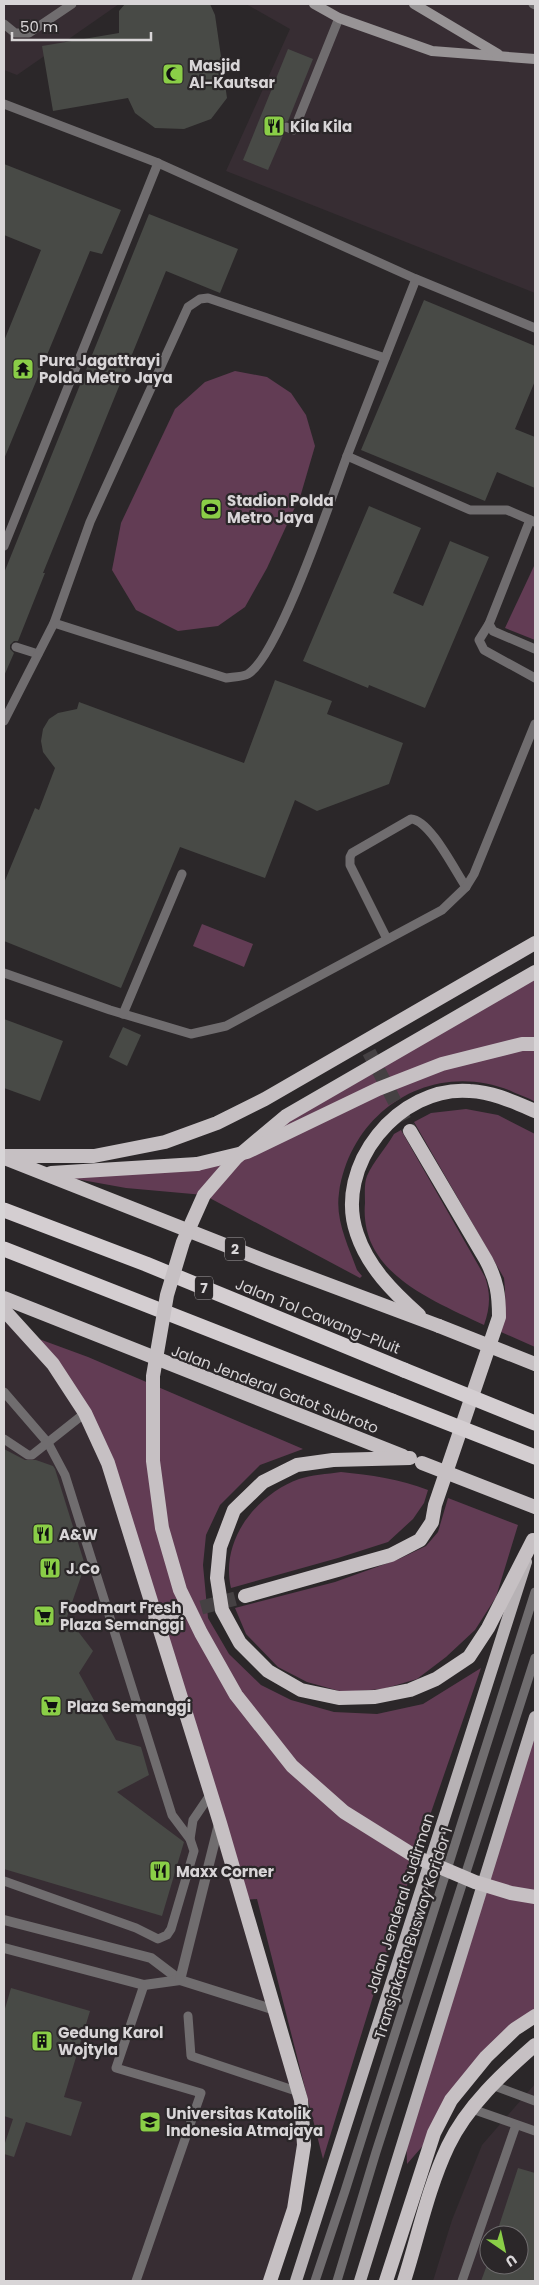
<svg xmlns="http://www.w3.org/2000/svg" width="539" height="2285" font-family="Poppins,sans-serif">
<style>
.built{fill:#372d33;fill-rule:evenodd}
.green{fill:#623c54}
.building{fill:#484a46}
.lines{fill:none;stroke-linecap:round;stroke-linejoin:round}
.trunk-tunnel{stroke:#454143;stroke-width:14;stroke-dasharray:14 7;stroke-linecap:butt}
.service{stroke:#706d6f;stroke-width:9}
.minor{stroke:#706d6f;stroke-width:10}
.secondary{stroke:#989496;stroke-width:10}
.primary{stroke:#b7b2b5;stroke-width:12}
.trunk{stroke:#c6c0c3;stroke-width:14}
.motorway{stroke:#d4ced1;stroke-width:15}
.trunk-bridge{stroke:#c6c0c3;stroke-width:14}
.motorway-bridge{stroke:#d4ced1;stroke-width:15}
.labels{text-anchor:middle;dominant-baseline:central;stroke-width:4.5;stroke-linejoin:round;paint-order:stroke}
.shield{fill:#2b2729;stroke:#a4a1a3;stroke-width:1}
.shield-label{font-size:14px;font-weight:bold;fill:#d8d5d7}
.poi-label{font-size:15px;font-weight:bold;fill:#d8d5d7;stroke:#2b2729;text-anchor:start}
.street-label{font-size:15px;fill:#d8d5d7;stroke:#2b2729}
</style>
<rect width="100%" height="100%" fill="#2b2729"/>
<g class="built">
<polygon points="4,4 119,4 17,75 4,70"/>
<polygon points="246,4 535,4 535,293 226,171 290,29"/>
<polygon points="4,1310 53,1364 108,1463 294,2100 297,2145 289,2209 266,2281 4,2281"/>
<path d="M535,2084V2281H433L452,2220L482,2145ZM489,2235H519V2265H489Z"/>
</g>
<g class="green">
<polygon points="235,371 267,377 291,393 306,415 315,446 301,494 267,568 245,607 218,626 178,631 136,610 112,570 121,523 175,409 205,382"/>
<polygon points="535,564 535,640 505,628"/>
<polygon points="202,924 253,944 244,967 193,946"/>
<path d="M535,972V1102C528,1097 519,1095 511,1091C432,1059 351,1110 339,1193C335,1220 348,1245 357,1270L362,1276L360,1278L204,1195L126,1188L43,1173L242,1154L267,1132Z"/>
<path d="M466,1109L498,1115L535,1134V1347L501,1332C506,1314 506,1296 504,1278L414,1122L431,1113Z"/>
<path d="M401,1130L485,1277C491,1294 490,1308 484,1325C432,1300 359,1273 365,1203C365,1195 364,1183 367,1176C373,1162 386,1148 394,1134Z"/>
<polygon points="39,1339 88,1357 303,1449 260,1465 220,1505 206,1535 203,1565 208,1618 229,1654 261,1685 291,1700 334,1712 377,1714 423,1704 481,1668 418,1850 323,2159 257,1899 242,1900 108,1463"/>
<path d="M341,1472C370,1475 400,1479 428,1490L424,1503L413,1519L388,1542L338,1558L231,1588C220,1540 256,1495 299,1479C311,1475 327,1474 341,1472Z"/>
<polygon points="448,1498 518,1525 496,1597 475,1630 446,1657 417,1679 383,1689 343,1692 307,1682 278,1667 246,1634 235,1608 335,1582 399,1559 426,1546 438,1532"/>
<polygon points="535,1717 535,2016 486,2057 434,2133 407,2164 406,2131"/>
</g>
<g class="building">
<polygon points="125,4 210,4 215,15 227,98 211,119 184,129 155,128 135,113 128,98 53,111 42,46 119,33 119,11"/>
<polygon points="288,49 313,59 288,121 280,124 280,128 284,133 268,170 243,160"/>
<polygon points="4,164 121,210 102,254 90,251 4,459 4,341 41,250 4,235"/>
<polygon points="149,214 238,249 220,293 166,271 43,573 45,573 18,641 14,641 10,645 10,649 14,653 4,676 4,573"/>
<polygon points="424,300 535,346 535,381 515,429 535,437 535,488 497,472 485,501 361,450"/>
<polygon points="369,506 421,528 393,593 423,606 450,541 489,557 425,708 369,685 368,688 303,661"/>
<polygon points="275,680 332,701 327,714 403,743 389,784 317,811 295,800 265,878 180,847 121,988 4,941 4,883 35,808 39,810 55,768 43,752 41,741 43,729 49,719 58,713 77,709 79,702 244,763"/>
<polygon points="4,1019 63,1041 40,1101 4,1088"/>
<polygon points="123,1027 141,1035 127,1066 109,1057"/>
<polygon points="4,1449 25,1460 36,1460 53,1466 55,1469 85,1565 67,1617 93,1651 79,1673 116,1740 141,1747 149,1775 117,1792 184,1842 162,1916 4,1869"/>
<polygon points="11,1988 90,2011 64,2097 82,2102 71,2136 26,2122 14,2157 4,2154 4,2146 13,2119 4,2116 4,2012"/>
<polygon points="518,2168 535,2173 535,2281 481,2281 487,2265 519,2265 519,2235 496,2235"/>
</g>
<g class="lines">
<g class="trunk-tunnel">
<polyline points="369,1052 410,1131"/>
<polyline points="181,1613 245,1596"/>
</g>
<g class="service">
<polyline points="533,4 535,5"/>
<polyline points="4,24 15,33 29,33 72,4"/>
<polyline points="4,104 158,163 416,279"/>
<polyline points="286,127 294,130 339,18"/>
<polyline points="535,328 416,279 347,456 470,510 507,510 535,522"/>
<polyline points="530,520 489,624 493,631 535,649"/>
<polyline points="4,546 158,163"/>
<path d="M54,623L226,678C232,677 243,677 248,674C279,655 332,496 347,456"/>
<polyline points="489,624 479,640 484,650 535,678"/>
<polyline points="16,647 38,654"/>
<polyline points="4,721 54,623 90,522 188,307 200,299 208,298 385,358"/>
<path d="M387,939L350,865V857L352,853L411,819C430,820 455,871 466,887"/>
<polyline points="4,973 110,1010 191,1034 226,1026 442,910 466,887 474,874 535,724"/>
<polyline points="123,1014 182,874"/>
<polyline points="4,1392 48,1443 65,1475 172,1815 190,1839 194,1851 171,1929 167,1935 158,1939 136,1928 4,1881"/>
<polyline points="4,1439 28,1455 32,1455 85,1413"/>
<polyline points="190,1839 193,1820 210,1795"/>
<polyline points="188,2016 191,2056 299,2092"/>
<polyline points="492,2085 535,2101"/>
<polyline points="472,2109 535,2131"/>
<polyline points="136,2281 201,2093 116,2068 144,1985"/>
<polyline points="315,2281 345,2191 535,1592"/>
<polyline points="337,2281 376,2152 535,1658"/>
<polyline points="462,2281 516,2125"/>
</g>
<g class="minor">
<polyline points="4,1920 151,1958 180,1980 275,2010"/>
<polyline points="4,1948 144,1985 180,1980"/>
<polyline points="180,1980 219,1824"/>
</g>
<g class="secondary">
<polyline points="314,4 339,18 432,51 535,59"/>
<polyline points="414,4 498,54"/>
</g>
<g class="primary">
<polyline points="296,2281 526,1562"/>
<polyline points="360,2281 535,1717"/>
</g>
<g class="trunk">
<polyline points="4,1156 94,1156 165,1142 217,1123 265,1099 535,943"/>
<polyline points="7,1159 268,1262 439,1326"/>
<polyline points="51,1173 197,1164"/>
<polyline points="4,1298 403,1456"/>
<polyline points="4,1310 53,1364 85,1413 108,1463 220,1823 301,2100 304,2145 294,2209 270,2281"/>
<path d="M419,1315C393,1292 368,1267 357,1234C333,1166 399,1085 470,1091C493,1092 514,1102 535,1111"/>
<polyline points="410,1458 333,1460 297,1465 263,1482 234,1510 220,1547 217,1578 222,1610 240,1643 268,1671 301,1690 339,1698 375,1697 410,1690 436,1679 469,1657 488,1628 533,1540"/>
<path d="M245,1596L391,1555L420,1540L432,1522L435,1505L499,1317C499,1294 497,1281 486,1260L410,1131"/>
<polyline points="155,1620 180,1613"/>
<polyline points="386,2281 434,2133 451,2100 486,2057 515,2029 535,2016"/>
<path d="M404,2281C418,2237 428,2188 448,2146C467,2106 503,2073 535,2045"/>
</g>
<g class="motorway">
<polyline points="4,1210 146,1264 404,1370"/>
<polyline points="4,1249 392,1401"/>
</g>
<g class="trunk-bridge">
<polyline points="535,972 286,1116 236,1158 204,1195 183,1242 167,1295 153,1376 153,1461 162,1528 180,1590 201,1633 236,1695 292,1766 344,1812 416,1857 475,1882 511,1893 535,1897"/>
<polyline points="197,1164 247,1152 378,1089 442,1064 522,1044 535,1044"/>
<polyline points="439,1326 535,1364"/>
<polyline points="422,1463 535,1507"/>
</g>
<g class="motorway-bridge">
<polyline points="404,1370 535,1423"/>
<polyline points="392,1401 535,1457"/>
</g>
</g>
<defs>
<g id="mosque-square" transform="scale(1.125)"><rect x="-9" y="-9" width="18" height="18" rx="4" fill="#8ace47" stroke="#2b2729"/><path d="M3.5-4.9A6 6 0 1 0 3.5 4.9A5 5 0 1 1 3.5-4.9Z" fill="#111"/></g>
<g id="restaurant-square" transform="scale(1.125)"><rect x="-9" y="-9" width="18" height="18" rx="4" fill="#8ace47" stroke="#2b2729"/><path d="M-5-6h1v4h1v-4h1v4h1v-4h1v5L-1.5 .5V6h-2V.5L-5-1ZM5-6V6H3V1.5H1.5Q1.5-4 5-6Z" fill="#111"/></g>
<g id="temple-square" transform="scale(1.125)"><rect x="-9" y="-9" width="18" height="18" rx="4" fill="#8ace47" stroke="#2b2729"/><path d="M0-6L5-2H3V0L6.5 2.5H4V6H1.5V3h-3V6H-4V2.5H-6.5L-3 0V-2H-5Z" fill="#111"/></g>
<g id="stadium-square" transform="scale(1.125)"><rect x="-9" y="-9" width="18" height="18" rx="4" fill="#8ace47" stroke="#2b2729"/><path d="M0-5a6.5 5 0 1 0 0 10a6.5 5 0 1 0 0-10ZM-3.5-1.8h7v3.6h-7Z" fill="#111"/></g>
<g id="supermarket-square" transform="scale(1.125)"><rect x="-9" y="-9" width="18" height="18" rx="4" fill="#8ace47" stroke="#2b2729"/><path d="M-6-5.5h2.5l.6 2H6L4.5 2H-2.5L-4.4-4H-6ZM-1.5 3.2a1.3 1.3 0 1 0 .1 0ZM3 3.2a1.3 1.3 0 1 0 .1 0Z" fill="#111"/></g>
<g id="building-square" transform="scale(1.125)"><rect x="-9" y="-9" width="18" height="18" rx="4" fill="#8ace47" stroke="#2b2729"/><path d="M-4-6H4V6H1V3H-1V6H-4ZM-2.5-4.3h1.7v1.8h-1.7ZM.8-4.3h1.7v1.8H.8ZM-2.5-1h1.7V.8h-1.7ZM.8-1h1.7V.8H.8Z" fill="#111"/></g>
<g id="university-square" transform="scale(1.125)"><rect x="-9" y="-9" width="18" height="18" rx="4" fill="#8ace47" stroke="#2b2729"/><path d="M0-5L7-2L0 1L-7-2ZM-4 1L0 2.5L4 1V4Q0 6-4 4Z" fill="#111"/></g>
</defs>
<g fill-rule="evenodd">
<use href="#mosque-square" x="173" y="74"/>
<use href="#restaurant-square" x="274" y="126"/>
<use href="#temple-square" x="23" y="369"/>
<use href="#stadium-square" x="211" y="509"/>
<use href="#restaurant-square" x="43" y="1534"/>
<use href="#restaurant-square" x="50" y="1568"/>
<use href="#supermarket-square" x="44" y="1616"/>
<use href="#supermarket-square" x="51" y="1706"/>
<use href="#restaurant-square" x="160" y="1871"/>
<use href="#building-square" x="42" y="2041"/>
<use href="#university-square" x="150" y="2122"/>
</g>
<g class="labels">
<g class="shield">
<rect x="225" y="1237.5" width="20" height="23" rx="4"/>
<rect x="195" y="1276.5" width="18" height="23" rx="4"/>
</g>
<g class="shield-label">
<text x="235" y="1249">2</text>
<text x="204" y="1288">7</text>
</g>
<g class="poi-label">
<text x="189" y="65">Masjid<tspan x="189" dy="17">Al-Kautsar</tspan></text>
<text x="290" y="126">Kila Kila</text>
<text x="39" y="360">Pura Jagattrayi<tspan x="39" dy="17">Polda Metro Jaya</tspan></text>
<text x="227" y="500">Stadion Polda<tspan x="227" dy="17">Metro Jaya</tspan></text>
<text x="59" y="1534">A&amp;W</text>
<text x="66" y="1568">J.Co</text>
<text x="60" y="1607">Foodmart Fresh<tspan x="60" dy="17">Plaza Semanggi</tspan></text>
<text x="67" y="1706">Plaza Semanggi</text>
<text x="176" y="1871">Maxx Corner</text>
<text x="58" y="2032">Gedung Karol<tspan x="58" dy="17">Wojtyla</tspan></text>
<text x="166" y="2113">Universitas Katolik<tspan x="166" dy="17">Indonesia Atmajaya</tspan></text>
</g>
<g class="street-label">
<text transform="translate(318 1316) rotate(22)">Jalan Tol Cawang–Pluit</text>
<text transform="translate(275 1389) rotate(21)">Jalan Jenderal Gatot Subroto</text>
<text transform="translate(400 1903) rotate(-72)">Jalan Jenderal Sudirman</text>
<text transform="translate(413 1933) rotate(-72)">Transjakarta Busway Koridor 1</text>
</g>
</g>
<rect width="539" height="2285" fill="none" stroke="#d8d5d7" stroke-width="10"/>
<g transform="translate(504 2250) rotate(146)"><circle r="24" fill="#2b2729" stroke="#706d6f"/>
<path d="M0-4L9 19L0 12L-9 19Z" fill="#8ace47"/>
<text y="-8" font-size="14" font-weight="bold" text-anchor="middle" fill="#d8d5d7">U</text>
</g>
<path d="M12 32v8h139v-8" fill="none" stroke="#d8d5d7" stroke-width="2.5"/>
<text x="20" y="32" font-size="15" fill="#d8d5d7" stroke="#2b2729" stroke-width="4" paint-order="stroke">50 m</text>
</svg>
